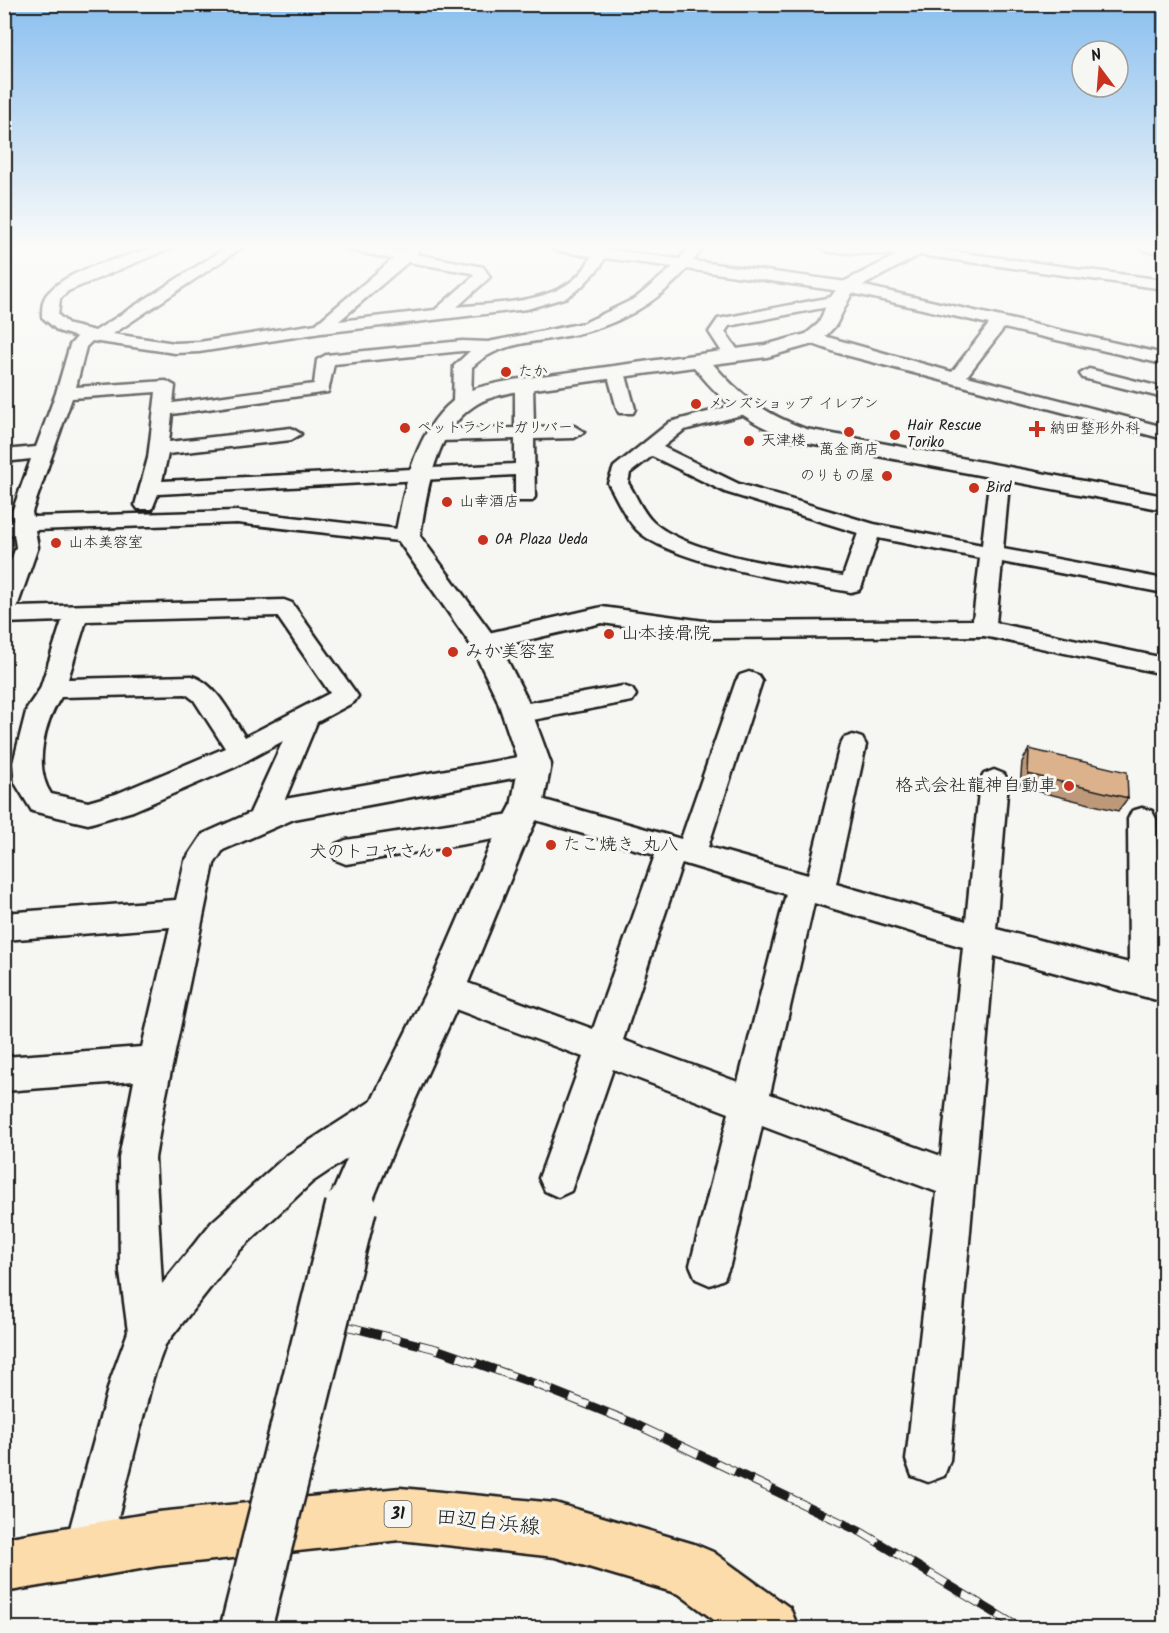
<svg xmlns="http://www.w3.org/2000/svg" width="1169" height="1633" font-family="Kalam,'Klee One',sans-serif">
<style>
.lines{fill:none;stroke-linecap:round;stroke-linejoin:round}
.minor-casing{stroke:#1c1c1c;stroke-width:5}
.tertiary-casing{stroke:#1c1c1c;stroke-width:5}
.primary-casing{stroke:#1c1c1c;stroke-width:5}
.minor{fill:#f6f6f2;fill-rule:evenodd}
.tertiary{fill:#f6f6f2;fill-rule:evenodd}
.primary{fill:#fddcac;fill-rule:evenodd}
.rail-casing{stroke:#1c1c1c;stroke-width:9}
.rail{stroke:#f6f6f2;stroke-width:7;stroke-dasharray:20;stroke-linecap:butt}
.tertiary-bridge-far1-casing{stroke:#1c1c1c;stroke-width:44;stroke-linecap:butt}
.tertiary-bridge-casing{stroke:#1c1c1c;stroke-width:55;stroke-linecap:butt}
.tertiary-bridge-far1{stroke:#f6f6f2;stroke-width:39}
.tertiary-bridge{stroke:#f6f6f2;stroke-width:50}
.wall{fill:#bd9979;stroke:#1c1c1c;stroke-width:1.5}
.building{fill:#dcb28d;stroke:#1c1c1c;stroke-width:1.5}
.poi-dot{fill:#c8321e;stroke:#f6f6f2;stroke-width:2}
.labels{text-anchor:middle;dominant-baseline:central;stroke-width:6;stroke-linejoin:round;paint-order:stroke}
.far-poi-label{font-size:15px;fill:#1c1c1c;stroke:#f6f6f2;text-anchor:start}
.shield{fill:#f6f6f2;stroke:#5d5d5c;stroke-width:1.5}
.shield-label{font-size:16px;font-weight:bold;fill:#1c1c1c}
.poi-label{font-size:18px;fill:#1c1c1c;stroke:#f6f6f2;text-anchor:start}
.near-street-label{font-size:21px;fill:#1c1c1c;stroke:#f6f6f2}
</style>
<rect width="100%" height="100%" fill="#f6f6f2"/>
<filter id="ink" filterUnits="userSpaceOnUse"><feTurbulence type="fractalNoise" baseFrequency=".0167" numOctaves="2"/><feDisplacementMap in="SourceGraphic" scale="12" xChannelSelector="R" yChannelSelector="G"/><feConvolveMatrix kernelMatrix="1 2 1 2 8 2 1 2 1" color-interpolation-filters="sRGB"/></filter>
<g filter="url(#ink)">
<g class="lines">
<g class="minor-casing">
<g id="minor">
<path d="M154,247H173L68,291L60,299L58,315L70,325L95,331L227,247H243L113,334L175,343L199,342L316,324L393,259L348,250L346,247H374L402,252L408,247H421L416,254L483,267L490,277L457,307C499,302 572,305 591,256L558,251L551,247H587L680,259L689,247H703L693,261L847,282L1164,354L1163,364L1004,328L967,376L1164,427V439L838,353L807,342L805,338L813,333L952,372L989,324L847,292L687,269C655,305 615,327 567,336C533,343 499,342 472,367L471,403L468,407H456L453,403L454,366L470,351H462L334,364L328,392L172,414L169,442L291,428L301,434L291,440L168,454L162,481L515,464V439L439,441L429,435L439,429L515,428V384L524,379L533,384L534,427L574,426L584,432L574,438L534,439L535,497L532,501H518L515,497V475L158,494L152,509H138L135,505L148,458L156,392L72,398L32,512L33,517L237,511L407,530L415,531L418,536L415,541L407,542L237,523L35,530L38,547L17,607L284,600L292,603L358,696L354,702L317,722L285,799L535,754L545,757L549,764L545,771L535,774L294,819L223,850L214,864L165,1100L155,1158L162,1284L212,1222L286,1156L376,1098L389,1092L402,1098L407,1110L402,1122L312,1182L240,1250L165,1345L153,1378L110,1550L103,1566L87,1573L71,1566L64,1550L111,1378L128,1332L120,1272L119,1158L134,1081L4,1091V1057L142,1047L170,927L4,940V913L176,900L185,861L203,834L250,813L283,741L235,767L133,811L88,824L32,811L15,783L13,763L27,708L40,689L62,621L4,623V579L16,547L14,534L4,536V523L13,521L12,512L31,459L4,462V450L36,447L56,393L70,345L77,337L58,331L42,317C42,307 42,298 50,291C71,268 124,258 154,247ZM605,258L673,267L636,298L584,323L488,342L462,341L326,355L317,360L314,384L173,403L175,386L166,381L76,387L86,347L92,341L175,353L199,352L321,333L527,309L567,297L581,287L600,267ZM408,262L472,273L474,276L435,310L339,321ZM277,616L330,693L245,737C231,716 217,684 192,676L68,679L86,621ZM186,694L194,700L225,748L116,794L88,802L51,794C33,767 44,723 61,697Z"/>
<polygon points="918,247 1164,280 1164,289 913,254 911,251 913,248"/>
<polygon points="1139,247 1164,247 1164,253 1146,251"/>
<polygon points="837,296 843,298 845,301 843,304 729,326 725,332 742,356 739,360 727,360 709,332 718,319"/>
<polygon points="616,367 625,372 635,409 633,413 619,413 617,409 607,372"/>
<polygon points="1089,369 1164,388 1164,398 1083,378 1080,374"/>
<path d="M742,403L749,405L751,409L749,413L684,430L663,447L739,484L874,524L982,545L990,473L993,469H1007L1010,473L1003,549L1164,579V593L1002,562L996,623L1164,658V674L984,636L712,638L602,623L484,650L475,648L472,642L475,636L602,607L712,622L973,620L980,558L878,538L862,585L859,590L851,592C801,583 671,564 637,530C624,517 617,498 608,483L614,467L670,422ZM652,456L725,492L858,533L843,576C793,568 690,555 653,522C642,512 636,495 628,483L630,473Z"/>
<path d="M749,672L758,675L762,681L708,847L808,875L840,745L844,738L853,735L862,738L866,745L836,884L966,921L980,781L984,774L994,770L1004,774L1008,781L996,929L1129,963L1128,819L1132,811L1142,808L1152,811L1156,819L1161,971L1164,972V1002L994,956L950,1460L944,1476L928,1482L912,1476L906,1460L937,1192L762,1126L730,1265L724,1279L710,1285L696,1279L690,1265L729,1113L613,1069L571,1191L558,1197L545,1191L539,1178L583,1057L434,1001L430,990L434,979L446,975L593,1029L655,855L529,818L532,824L528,832L518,835L346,864L336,860L331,852L336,844L346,840L517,813L513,806L517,798L527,795L681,839L736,681L740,675ZM682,863L786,894L738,1082L623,1040ZM814,903L963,947L941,1156L770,1094Z"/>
<polygon points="623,686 632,689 636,695 632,701 517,723 508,721 504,714 508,707 517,705"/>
</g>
</g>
<g class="tertiary-casing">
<path id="tertiary" d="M821,247H934L853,291L836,325L820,342L767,357L713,364C740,396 767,415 806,429L1164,496V510L793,440C748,423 724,404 694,367L513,392C500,395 485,398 474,406C434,432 427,493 420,536L498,642L527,699L551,764L543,806L524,846L465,990L406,1120L369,1209L354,1216L339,1209L332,1194L374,1096L431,982L490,846L511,806L519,764L497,699L471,645L395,536C404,489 416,424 460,396C475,386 495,384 513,380L765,345L806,334L819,323L828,301L841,283L897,255L829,252Z"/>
</g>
<g class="primary-casing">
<polygon id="primary" points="400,1488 555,1503 694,1544 713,1552 790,1608 798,1628 725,1628 679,1594 555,1557 400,1540 158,1566 4,1592 4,1538 158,1512"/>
</g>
<use href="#minor" class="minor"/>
<use href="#tertiary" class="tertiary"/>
<use href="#primary" class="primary"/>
<g class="rail-casing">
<polyline id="rail" points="342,1325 436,1349 533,1383 633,1423 861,1532 1020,1628"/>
</g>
<use href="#rail" class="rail"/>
<g class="tertiary-bridge-far1-casing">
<polyline id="tertiary-bridge-far1" points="350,1208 354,1194"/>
</g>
<g class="tertiary-bridge-casing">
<polyline id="tertiary-bridge" points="246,1628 351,1207"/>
</g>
<use href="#tertiary-bridge-far1" class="tertiary-bridge-far1"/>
<use href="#tertiary-bridge" class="tertiary-bridge"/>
</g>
<polygon class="wall" points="1029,749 1128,798 1118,811 1020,787 1022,762"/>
<polygon class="building" points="1029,749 1127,772 1128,798 1028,774"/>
</g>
<linearGradient id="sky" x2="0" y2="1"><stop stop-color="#8abfef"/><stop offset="0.52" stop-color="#fbfbf9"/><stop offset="1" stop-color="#fbfbf9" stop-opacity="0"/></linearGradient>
<rect width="1169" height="475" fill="url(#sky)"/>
<g class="poi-dot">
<circle cx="506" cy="372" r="6"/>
<circle cx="696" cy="404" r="6"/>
<circle cx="405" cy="428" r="6"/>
<path d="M1034 420h6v6h6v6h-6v6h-6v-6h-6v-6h6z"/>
<circle cx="849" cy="432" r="6"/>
<circle cx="895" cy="435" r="6"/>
<circle cx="749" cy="441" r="6"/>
<circle cx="887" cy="476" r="6"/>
<circle cx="974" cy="488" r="6"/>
<circle cx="447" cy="502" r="6"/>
<circle cx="483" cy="540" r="6"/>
<circle cx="56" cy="543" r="6"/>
<circle cx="609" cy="634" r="6"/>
<circle cx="453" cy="652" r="6"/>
<circle cx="1069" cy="786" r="6"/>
<circle cx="551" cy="845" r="6"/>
<circle cx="447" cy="852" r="6"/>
</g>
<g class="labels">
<g class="far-poi-label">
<text x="518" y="372">たか</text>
<text x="708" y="404">メンズショップ イレブン</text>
<text x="907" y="426">Hair Rescue<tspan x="907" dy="17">Toriko</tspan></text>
<text x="417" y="428">ペットランド ガリバー</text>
<text x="1050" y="429">納田整形外科</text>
<text x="761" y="441">天津楼</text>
<text x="849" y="450" text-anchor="middle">萬金商店</text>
<text x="875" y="476" text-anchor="end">のりもの屋</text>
<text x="986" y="488">Bird</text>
<text x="459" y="502">山幸酒店</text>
<text x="495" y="540">OA Plaza Ueda</text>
<text x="68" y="543">山本美容室</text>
</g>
<rect class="shield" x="384.5" y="1501" width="27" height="26" rx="4.5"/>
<g class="shield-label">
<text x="398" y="1514">31</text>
</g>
<g class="poi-label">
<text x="621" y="634">山本接骨院</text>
<text x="465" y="652">みか美容室</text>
<text x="1057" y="786" text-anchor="end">格式会社龍神自動車</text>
<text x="563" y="845">たこ焼き 丸八</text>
<text x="435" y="852" text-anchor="end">犬のトコヤさん</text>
</g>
<g class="near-street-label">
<text transform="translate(488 1523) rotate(6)">田辺白浜線</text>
</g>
</g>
<rect width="1169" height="1633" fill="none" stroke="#f6f6f2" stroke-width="24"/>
<rect x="12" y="12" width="1145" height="1609" fill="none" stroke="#1c1c1c" stroke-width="2" filter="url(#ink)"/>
<g transform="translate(1100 69) rotate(344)"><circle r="28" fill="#f6f6f2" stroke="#9f9f9c" stroke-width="1.5"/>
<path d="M0-4.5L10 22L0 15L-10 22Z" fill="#c8321e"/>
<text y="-9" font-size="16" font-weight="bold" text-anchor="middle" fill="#1c1c1c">N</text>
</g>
</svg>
